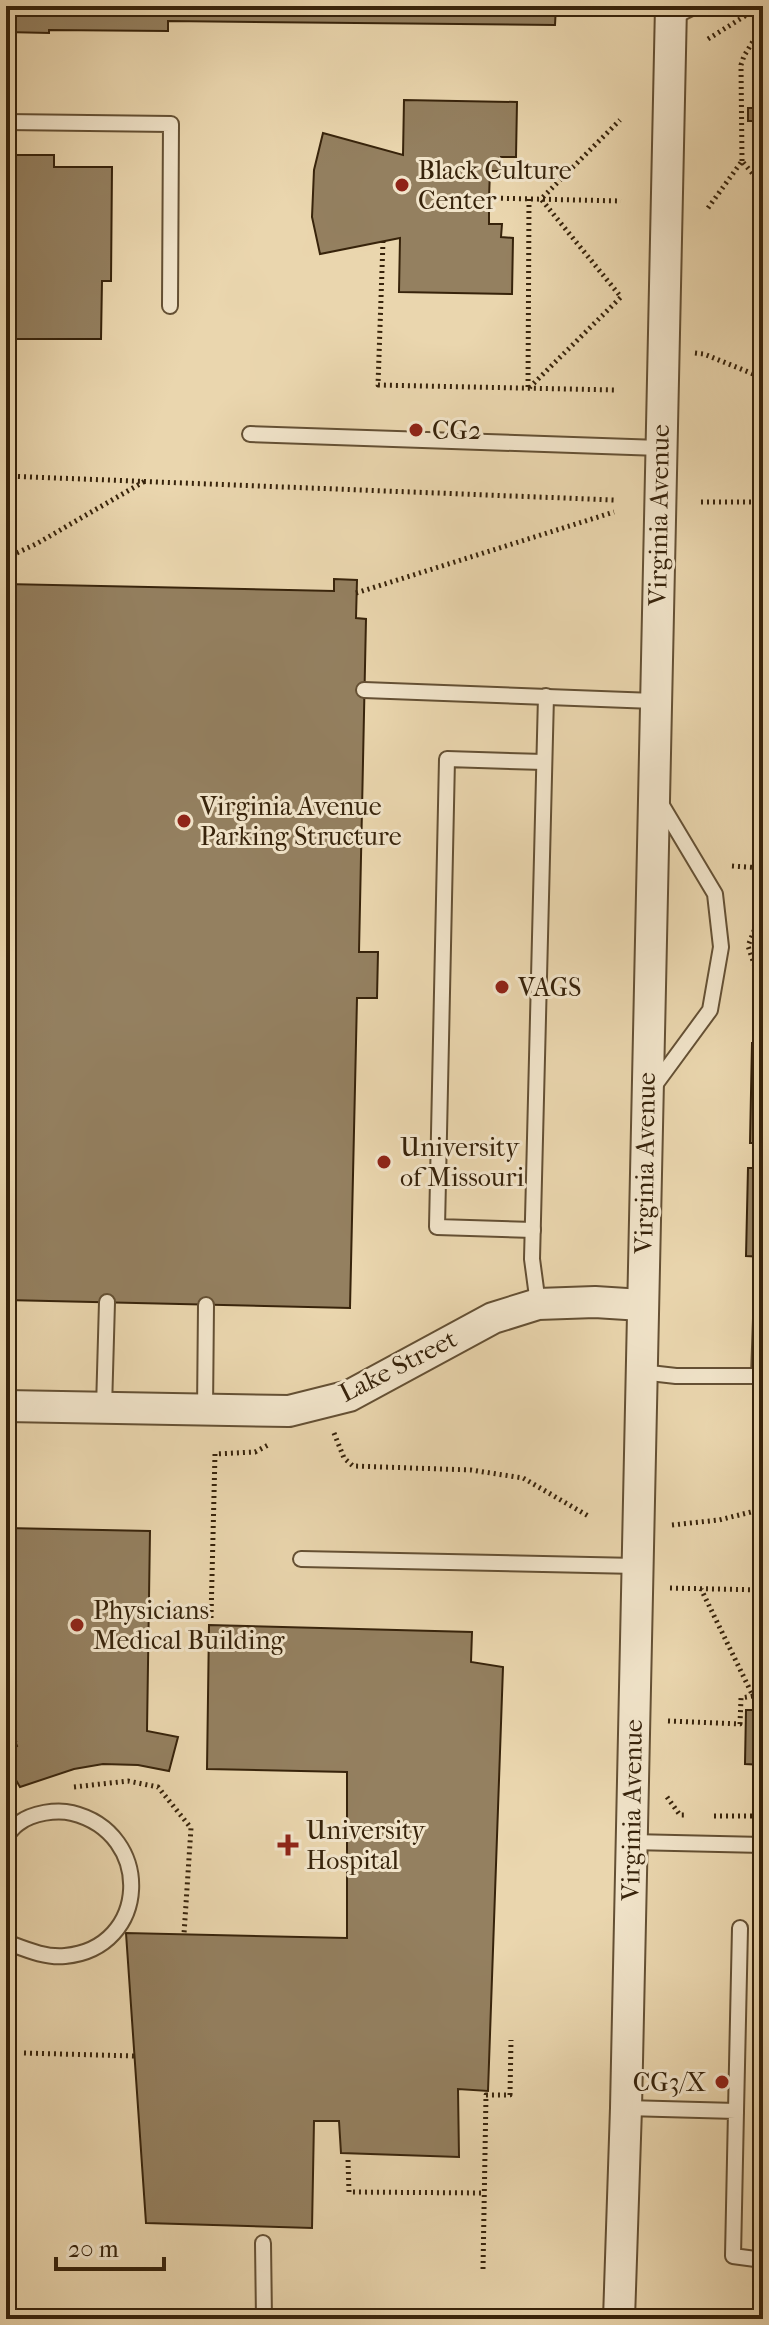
<svg xmlns="http://www.w3.org/2000/svg" width="769" height="2325" font-family="'IM FELL French Canon',serif">
<style>
.building{fill:#948060;stroke:#37230b;stroke-width:2}
.lines{fill:none;stroke-linecap:round;stroke-linejoin:round}
.service-casing{stroke:#645034;stroke-width:18}
.minor-casing{stroke:#645034;stroke-width:34}
.path{stroke:#37230b;stroke-width:5;stroke-dasharray:2 4;stroke-linecap:butt}
.service{stroke:#f1e4ca;stroke-width:14}
.minor{stroke:#f1e4ca;stroke-width:30}
.poi-dot{fill:#8f2418;stroke:#f1e4ca;stroke-width:3}
.labels{text-anchor:middle;dominant-baseline:central;stroke-width:6;stroke-linejoin:round;paint-order:stroke}
.poi-label{font-size:26px;fill:#37230b;stroke:#f1e4ca;text-anchor:start}
.street-label{font-size:26px;fill:#37230b;stroke:#f1e4ca}
</style>
<rect width="100%" height="100%" fill="#ead6ae"/>
<filter id="stains"><feTurbulence type="fractalNoise" baseFrequency=".0025" numOctaves="4"/><feColorMatrix values="0 0 0 0 .2 0 0 0 0 .09 0 0 0 0 .02 0 0 0 .5 -.17"/></filter>
<radialGradient id="worn" r=".72"><stop offset=".6" stop-color="#630" stop-opacity="0"/><stop offset="1" stop-color="#630" stop-opacity=".3"/></radialGradient>
<g class="building">
<polygon points="6,6 556,6 555,25 168,21 168,31 49,30 49,33 6,32"/>
<polygon points="761,70 763,70 763,121 748,121 748,108 761,108"/>
<polygon points="404,100 517,102 516,157 501,157 501,171 490,171 489,198 489,224 502,224 501,237 513,238 512,294 399,292 400,238 320,254 312,217 314,170 323,133 403,155"/>
<polygon points="6,145 9,145 9,155 54,155 54,167 112,167 111,281 102,281 101,339 6,339"/>
<polygon points="334,579 357,580 356,618 366,619 359,952 378,952 377,998 357,998 350,1308 6,1300 6,584 334,591"/>
<polygon points="760,634 763,634 763,722 759,722"/>
<polygon points="759,750 763,750 763,848 758,848"/>
<polygon points="752,1043 763,1043 763,1257 746,1256 748,1168 756,1168 756,1143 750,1143"/>
<polygon points="6,1528 150,1531 147,1731 178,1737 169,1771 138,1765 103,1764 74,1769 20,1787 6,1763 6,1753 17,1746 6,1719"/>
<polygon points="209,1625 472,1632 471,1662 503,1667 488,2091 458,2089 459,2157 341,2153 339,2121 314,2121 312,2228 146,2223 126,1933 347,1938 347,1772 207,1769"/>
<polygon points="762,1642 763,1765 745,1764 746,1710 762,1710"/>
<polygon points="6,1722 8,1722 16,1741 6,1741"/>
</g>
<g class="lines">
<g class="service-casing">
<g id="service">
<polyline points="671,18 696,6"/>
<polyline points="6,122 171,124 170,306"/>
<polyline points="250,434 660,448"/>
<polyline points="364,690 654,701"/>
<polyline points="652,1089 710,1010 721,947 715,894 660,802"/>
<polyline points="533,1230 437,1227 447,759 544,762"/>
<polyline points="538,1304 532,1259 546,696"/>
<polyline points="641,1372 676,1376 759,1376 762,1290"/>
<polyline points="104,1408 107,1302"/>
<polyline points="205,1410 206,1305"/>
<polyline points="301,1559 637,1566"/>
<path d="M6,1836C10,1832 14,1826 19,1823C32,1813 57,1809 72,1813C154,1833 150,1948 65,1956C45,1958 25,1949 6,1942"/>
<polyline points="631,1842 763,1845"/>
<polyline points="626,2108 736,2111 733,2256 763,2260"/>
<polyline points="736,2111 740,1928"/>
<polyline points="263,2243 264,2319"/>
</g>
</g>
<g class="minor-casing">
<g id="minor">
<polyline points="6,1406 289,1411 349,1396 493,1318 538,1304 595,1302 642,1305"/>
<polyline points="619,2319 626,2108 671,6"/>
</g>
</g>
<g class="path">
<polyline points="708,39 761,6"/>
<polyline points="742,161 741,65 744,56 755,38 763,7"/>
<polyline points="489,198 621,201"/>
<polyline points="529,199 528,389 621,297 541,199 620,120"/>
<polyline points="708,208 742,161 763,186"/>
<polyline points="383,241 378,385 616,390"/>
<polyline points="695,353 704,354 763,378"/>
<polyline points="6,476 614,500"/>
<polyline points="701,502 763,502"/>
<polyline points="6,558 36,544 145,481"/>
<polyline points="356,593 614,512"/>
<polyline points="732,866 763,868"/>
<polyline points="763,908 748,946 763,990"/>
<polyline points="334,1433 344,1458 353,1466 471,1470 523,1478 590,1517"/>
<polyline points="672,1525 719,1520 763,1509"/>
<polyline points="670,1588 763,1590"/>
<polyline points="211,1618 215,1454 255,1452 270,1444"/>
<polyline points="668,1721 740,1724 741,1698 753,1696 701,1589"/>
<polyline points="74,1787 128,1781 158,1787 191,1828 184,1934"/>
<polyline points="667,1797 680,1815 684,1815"/>
<polyline points="714,1816 763,1816"/>
<polyline points="24,2053 135,2056"/>
<polyline points="348,2160 349,2192 485,2193"/>
<polyline points="483,2269 486,2095 510,2095 511,2040"/>
</g>
<use href="#service" class="service"/>
<use href="#minor" class="minor"/>
</g>
<g class="poi-dot">
<circle cx="402" cy="185" r="8"/>
<circle cx="416" cy="430" r="8"/>
<circle cx="184" cy="821" r="8"/>
<circle cx="502" cy="987" r="8"/>
<circle cx="384" cy="1162" r="8"/>
<circle cx="77" cy="1625" r="8"/>
<path d="M284 1833h8v8h8v8h-8v8h-8v-8h-8v-8h8z"/>
<circle cx="722" cy="2082" r="8"/>
</g>
<g class="labels">
<g class="poi-label">
<text x="418" y="170">Black Culture<tspan x="418" dy="30">Center</tspan></text>
<text x="432" y="430">CG2</text>
<text x="200" y="806">Virginia Avenue<tspan x="200" dy="30">Parking Structure</tspan></text>
<text x="518" y="987">VAGS</text>
<text x="400" y="1147">University<tspan x="400" dy="30">of Missouri</tspan></text>
<text x="93" y="1610">Physicians<tspan x="93" dy="30">Medical Building</tspan></text>
<text x="306" y="1830">University<tspan x="306" dy="30">Hospital</tspan></text>
<text x="706" y="2082" text-anchor="end">CG3/X</text>
</g>
<g class="street-label">
<text transform="translate(659 515) rotate(-89)">Virginia Avenue</text>
<text transform="translate(645 1163) rotate(-89)">Virginia Avenue</text>
<text transform="translate(398 1366) rotate(-27)">Lake Street</text>
<text transform="translate(632 1810) rotate(-89)">Virginia Avenue</text>
</g>
</g>
<rect width="769" height="2325" fill="none" stroke="#ead6ae" stroke-width="32"/>
<rect x="8" y="8" width="753" height="2309" fill="none" stroke="#37230b" stroke-width="4"/>
<rect x="16" y="16" width="737" height="2293" fill="none" stroke="#37230b" stroke-width="2"/>
<path d="M56 2257v12h108v-12" fill="none" stroke="#37230b" stroke-width="4"/>
<text x="68" y="2257" font-size="24" fill="#37230b" stroke="#f1e4ca" stroke-width="6" paint-order="stroke">20 m</text>
<rect width="100%" height="100%" filter="url(#stains)"/>
<rect width="100%" height="100%" fill="url(#worn)"/>
</svg>
